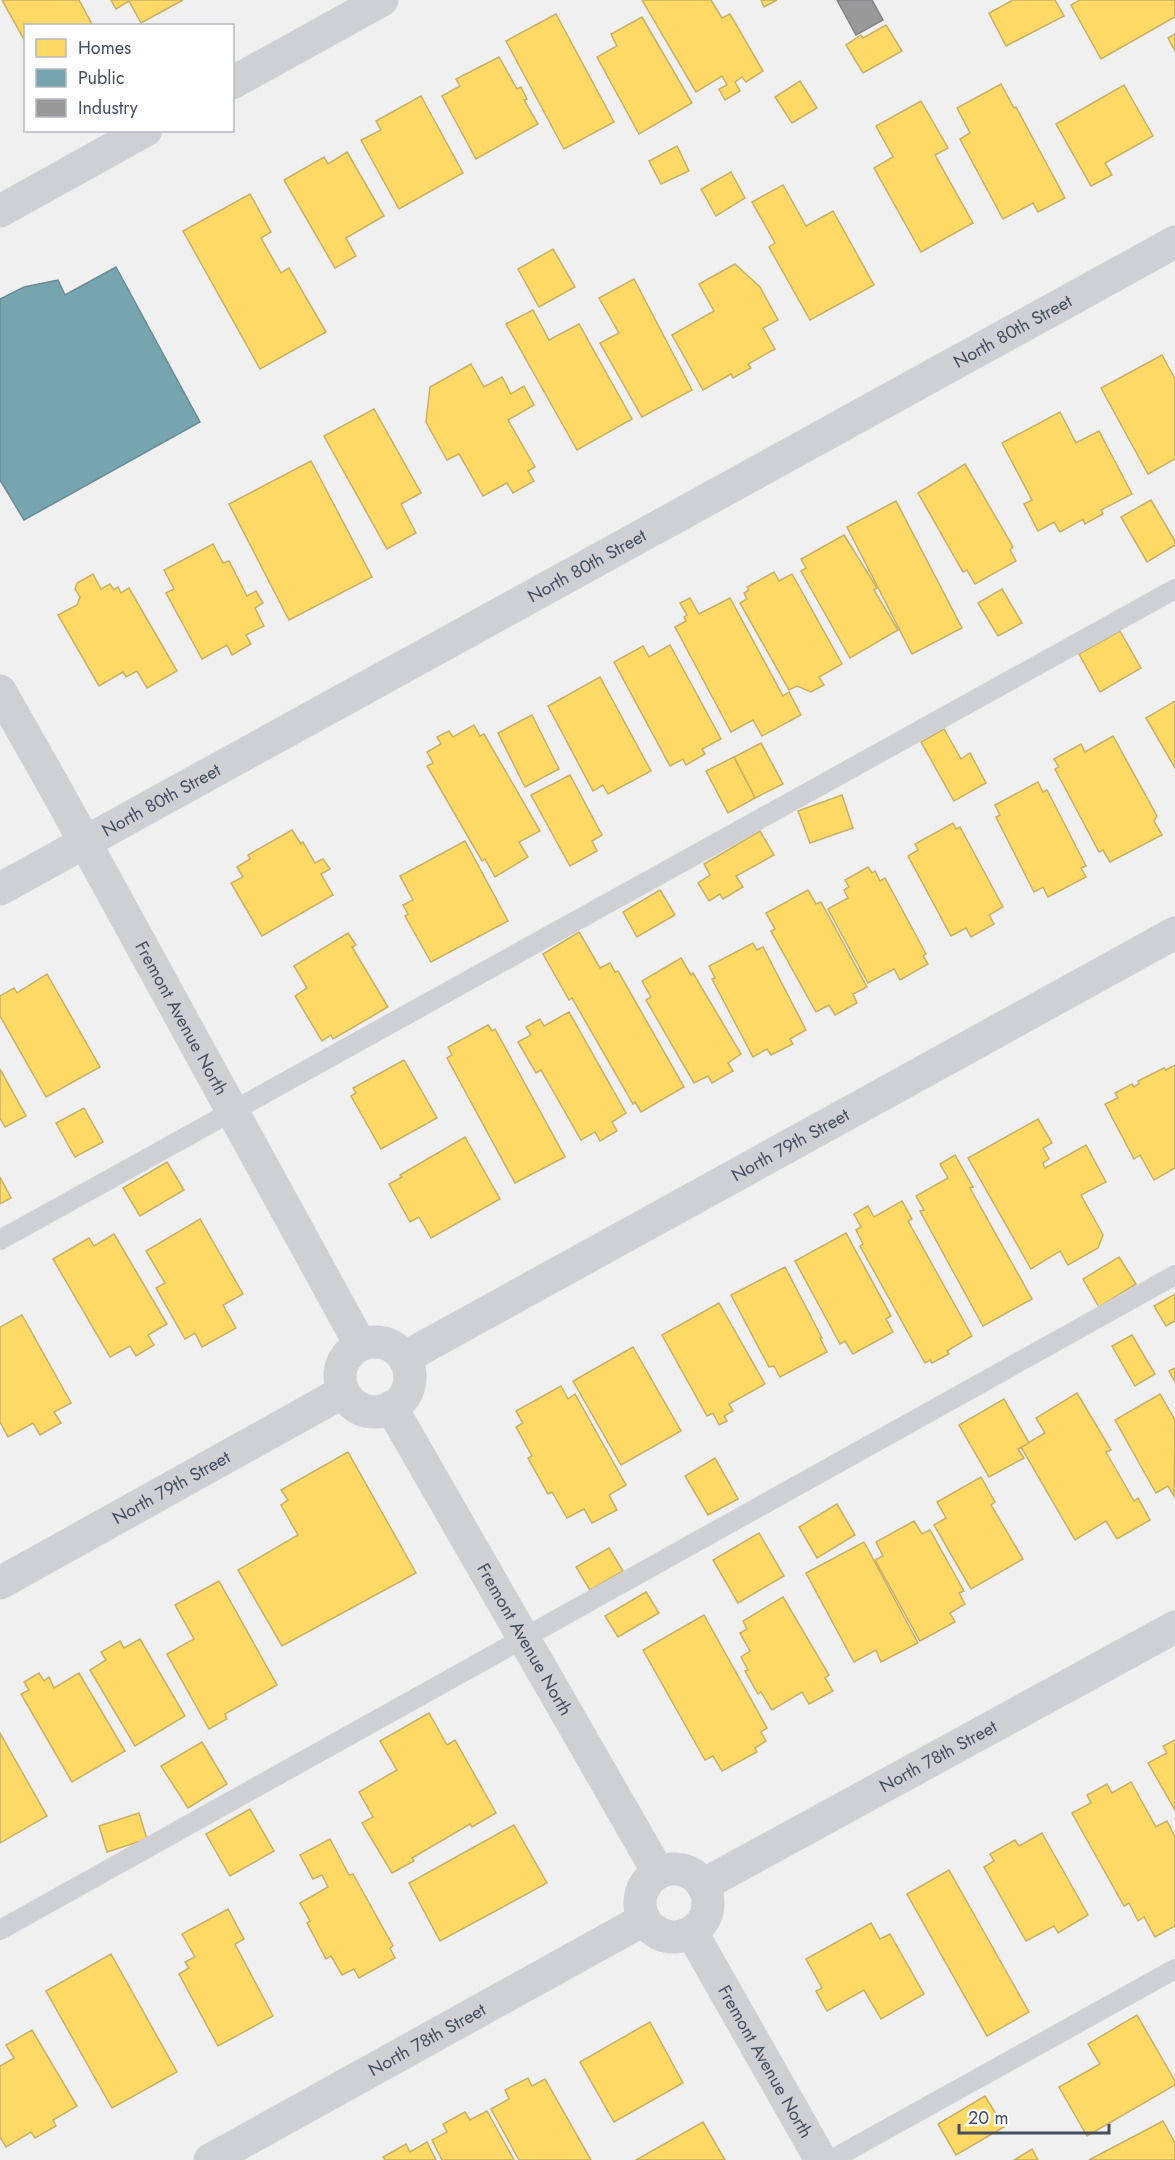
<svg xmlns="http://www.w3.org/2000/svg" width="1175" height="2160" font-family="Jost,sans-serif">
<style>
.homes{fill:#ffd966;stroke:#c7af64;stroke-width:1.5}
.public{fill:#76a5af;stroke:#678b97;stroke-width:1.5}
.industry{fill:#999;stroke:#808287;stroke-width:1.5}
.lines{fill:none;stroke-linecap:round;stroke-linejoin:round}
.service{stroke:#ced0d4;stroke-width:20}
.minor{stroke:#ced0d4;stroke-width:33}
.tertiary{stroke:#ced0d4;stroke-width:33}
.labels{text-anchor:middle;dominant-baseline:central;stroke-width:6;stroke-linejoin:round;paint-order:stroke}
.street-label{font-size:18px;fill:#454e5e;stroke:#fff}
</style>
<rect width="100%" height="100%" fill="#f1f0f0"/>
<g class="homes">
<polygon points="2,0 79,0 93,26 26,26 26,43"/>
<polygon points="111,0 183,0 141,23 129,1 116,9"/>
<polygon points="642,0 711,0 722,18 730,14 763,71 746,82 742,77 735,82 740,91 725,100 719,89 727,85 722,76 696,92"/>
<polygon points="761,0 777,0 764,7"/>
<polygon points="1013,0 1055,0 1064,16 1006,46 989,13"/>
<polygon points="1080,0 1175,0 1175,17 1101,59 1071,5"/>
<polygon points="556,14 614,122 564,149 506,41"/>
<polygon points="642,17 692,103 639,134 597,57 617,46 611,34"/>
<polygon points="886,25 902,51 863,73 846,45 861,35 863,38"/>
<polygon points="1175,34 1175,51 1168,38"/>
<polygon points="499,57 517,89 521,87 527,99 524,100 538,124 476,159 442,96 460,86 456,79"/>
<polygon points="800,81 817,108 792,123 775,97"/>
<polygon points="1001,84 1014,108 1016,107 1065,198 1038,212 1033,203 1003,219 960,139 970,133 957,108"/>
<polygon points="1124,85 1153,136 1105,163 1112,175 1091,186 1056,124"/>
<polygon points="421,96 463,173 399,209 361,140 381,130 376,121"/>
<polygon points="921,101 948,148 935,155 973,223 921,252 874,168 893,157 876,126"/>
<polygon points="677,146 689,171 661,184 649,161"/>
<polygon points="347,152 384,216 346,238 356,256 335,268 284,180 324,157 328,164"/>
<polygon points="731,172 745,198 716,216 701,189"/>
<polygon points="783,185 806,226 833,211 874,285 810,320 769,247 775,243 752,202"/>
<polygon points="250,194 271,232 261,238 281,273 289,268 326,332 260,369 183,231"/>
<polygon points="553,249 575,287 539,307 518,269"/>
<polygon points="735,264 760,287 778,320 763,328 775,349 748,364 751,368 733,378 731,374 703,390 672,335 714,311 699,284"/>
<polygon points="634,279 692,390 642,417 600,343 619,333 599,298"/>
<polygon points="533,310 549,340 579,324 632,419 577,450 506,324"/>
<polygon points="1162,355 1175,379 1175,459 1148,474 1101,388"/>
<polygon points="471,364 484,387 502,377 511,394 524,386 534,405 508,420 535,467 528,471 534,481 513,493 507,483 483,496 459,454 447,460 426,422 430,387"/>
<polygon points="374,409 421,493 401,504 416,533 387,549 324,436"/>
<polygon points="1060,412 1076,443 1099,431 1132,494 1101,510 1103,514 1085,524 1083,519 1060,532 1054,522 1038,531 1024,504 1032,500 1002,443"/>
<polygon points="311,461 372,577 289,620 229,504"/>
<polygon points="965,464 1013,547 1010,550 1016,561 975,584 967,570 963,572 918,493"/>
<polygon points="1151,500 1175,541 1175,545 1147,562 1121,517"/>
<polygon points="896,501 962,628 912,654 847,527"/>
<polygon points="844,535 877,588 874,590 898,630 850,658 801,571 806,568 801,559"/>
<polygon points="213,544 223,563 229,561 247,596 256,591 263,603 255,608 264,626 246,635 251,644 232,655 227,645 202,659 166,593 174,589 164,570"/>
<polygon points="774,572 779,581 792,574 842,664 819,677 824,685 811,692 797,686 789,690 740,603 747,599 744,593 749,590 747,587"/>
<polygon points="93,574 101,589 110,584 114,590 118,587 121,593 129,588 177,671 147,688 137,671 126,677 123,672 99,686 58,615 77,605 80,597 75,589 77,583"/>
<polygon points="1002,589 1022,623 998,636 978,603"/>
<polygon points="690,598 699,614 730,598 783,696 789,692 801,715 762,736 753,720 731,732 675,627 686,621 684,617 687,615 680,603"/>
<polygon points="1120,631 1141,668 1100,692 1079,654"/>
<polygon points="670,645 721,739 702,749 705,754 686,765 683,759 670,766 614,662 643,646 649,657"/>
<polygon points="600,677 651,771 608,794 603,785 593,791 548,706"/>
<polygon points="1175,701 1175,768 1146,718"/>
<polygon points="532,715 559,769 525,787 498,733"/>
<polygon points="474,725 480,736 484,734 540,831 519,842 528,857 495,877 485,859 482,861 427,766 433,763 427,752 441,744 437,737 449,731 453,737"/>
<polygon points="944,729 961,759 970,753 986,783 954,801 921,742"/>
<polygon points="1113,736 1157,816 1154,821 1162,835 1110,862 1103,850 1099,852 1055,769 1059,767 1054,759 1081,744 1085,752"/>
<polygon points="761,743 783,784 755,798 734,757"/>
<polygon points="734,757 755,798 728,813 706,771"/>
<polygon points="570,775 602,835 592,841 597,851 570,866 531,795"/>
<polygon points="1038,782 1043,792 1047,790 1086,866 1081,868 1086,877 1048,897 1043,887 1034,892 996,817 1000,815 995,805"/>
<polygon points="842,795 853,828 810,843 798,811"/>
<polygon points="953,823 956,829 960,827 1003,907 989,915 994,924 971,937 966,928 951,936 908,856 918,850 915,844"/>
<polygon points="292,830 301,844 303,842 315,863 323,859 330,869 321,874 333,895 262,936 231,883 243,877 237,867 250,859 248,855"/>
<polygon points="760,831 774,855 736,876 743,887 723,899 720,894 709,901 698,883 710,875 704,864"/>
<polygon points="465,841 508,921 431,962 405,916 408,914 403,905 413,900 400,876"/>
<polygon points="868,867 872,873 875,871 880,881 885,878 926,954 923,956 928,964 900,980 894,969 868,983 828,909 848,898 844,890 849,887 845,880"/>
<polygon points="660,890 675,915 637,937 623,912"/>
<polygon points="808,890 816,904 821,902 867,987 853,994 857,1003 835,1015 829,1005 816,1012 771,931 775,929 766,913"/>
<polygon points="579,932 600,968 610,963 615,972 618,971 684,1087 641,1112 635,1102 633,1104 572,998 569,1000 543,954"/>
<polygon points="348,933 356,945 352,947 388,1007 333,1039 331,1035 322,1041 295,996 307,988 294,966"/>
<polygon points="753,943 757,950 763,947 806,1030 790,1039 793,1044 771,1055 767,1049 753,1057 712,979 715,978 709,966"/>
<polygon points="681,958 691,975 693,973 741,1054 728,1063 733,1071 712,1083 708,1076 694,1083 646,1000 651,997 642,981"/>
<polygon points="47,974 100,1067 46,1097 0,1016 0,996 14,988 17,993"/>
<polygon points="569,1012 626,1113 612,1122 617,1131 600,1141 595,1132 581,1140 541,1070 536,1073 518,1042 531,1035 526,1027 540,1019 544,1026"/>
<polygon points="488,1025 492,1031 495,1029 565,1157 515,1183 447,1058 452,1055 448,1047"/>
<polygon points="404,1060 437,1118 381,1149 351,1096 356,1093 353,1088"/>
<polygon points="1175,1065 1175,1168 1154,1180 1140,1155 1134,1159 1105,1104 1118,1098 1115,1093 1132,1084 1134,1087 1139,1084 1138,1081 1164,1068 1166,1070"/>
<polygon points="0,1069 26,1116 5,1127 0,1118"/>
<polygon points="84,1108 103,1142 75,1157 56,1123"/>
<polygon points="1038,1119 1052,1143 1043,1148 1049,1159 1043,1163 1045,1168 1086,1145 1106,1182 1081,1195 1103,1235 1098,1248 1068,1265 1060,1251 1031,1269 968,1158"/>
<polygon points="465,1137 500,1199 431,1238 419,1217 410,1222 389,1184 402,1177 400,1175"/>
<polygon points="955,1155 973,1187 970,1188 1032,1299 983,1326 920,1211 924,1210 916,1196 948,1178 940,1164"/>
<polygon points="167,1162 184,1190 140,1216 123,1188"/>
<polygon points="0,1177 11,1198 0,1204"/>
<polygon points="902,1201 912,1219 908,1221 972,1336 947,1351 949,1354 932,1363 930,1360 925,1363 860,1246 863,1244 856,1230 861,1227 854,1214 868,1206 874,1217"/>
<polygon points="200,1219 243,1294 223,1305 236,1328 202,1347 195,1333 185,1339 156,1288 165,1283 146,1251"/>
<polygon points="846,1233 891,1316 886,1319 893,1332 853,1354 845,1341 840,1344 795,1261"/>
<polygon points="114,1234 167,1324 148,1335 154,1345 136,1356 130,1346 110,1357 53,1259 89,1238 94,1246"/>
<polygon points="1119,1257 1136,1284 1099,1307 1083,1279"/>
<polygon points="785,1267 822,1338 820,1338 827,1352 780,1377 774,1366 769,1367 731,1295"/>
<polygon points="1175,1294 1175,1321 1166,1326 1154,1306"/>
<polygon points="719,1303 765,1384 729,1404 733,1411 724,1416 727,1421 719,1425 713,1413 707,1416 662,1335"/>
<polygon points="22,1315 71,1403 54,1412 61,1423 40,1435 33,1423 8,1437 0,1422 0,1327"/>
<polygon points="1132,1335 1155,1374 1135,1386 1112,1346"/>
<polygon points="633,1347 681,1431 621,1465 573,1381"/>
<polygon points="1175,1368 1175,1382 1169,1371"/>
<polygon points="561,1386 568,1399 575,1394 626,1485 609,1495 617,1510 592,1523 584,1509 567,1518 552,1492 548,1494 528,1458 532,1456 516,1427 523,1423 516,1411"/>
<polygon points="1077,1393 1111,1450 1106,1452 1134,1501 1138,1498 1150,1520 1117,1539 1106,1521 1075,1540 1021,1447 1045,1433 1036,1418"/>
<polygon points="1160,1394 1175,1420 1174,1496 1168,1486 1156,1493 1115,1420"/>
<polygon points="1004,1399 1029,1443 1018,1449 1024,1458 989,1477 959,1425"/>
<polygon points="348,1452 416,1573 282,1646 238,1570 298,1535 281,1505 288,1500 281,1490"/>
<polygon points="715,1458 738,1499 708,1515 685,1476"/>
<polygon points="981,1477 995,1502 991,1505 1023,1559 971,1589 934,1525 946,1518 937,1502"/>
<polygon points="837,1504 855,1535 817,1558 799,1527"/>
<polygon points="914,1521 922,1534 930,1530 964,1591 959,1593 965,1604 950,1613 955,1622 920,1641 875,1560 883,1556 876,1542"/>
<polygon points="759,1533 784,1576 738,1603 713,1560"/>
<polygon points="864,1542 918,1643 881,1662 876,1650 854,1662 806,1573"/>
<polygon points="609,1548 623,1571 590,1590 576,1567"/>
<polygon points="219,1581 277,1685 225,1714 227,1719 209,1729 167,1654 194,1639 175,1605"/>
<polygon points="646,1592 659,1613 618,1637 605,1616"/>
<polygon points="783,1597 829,1675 825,1678 833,1691 809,1704 802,1692 772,1710 761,1692 758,1694 745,1671 748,1670 741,1657 750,1651 740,1633 747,1629 743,1621"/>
<polygon points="704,1615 767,1728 761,1732 766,1741 755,1748 757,1752 722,1771 713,1756 705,1760 643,1650"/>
<polygon points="140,1639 185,1716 135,1746 90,1670 106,1660 101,1652 120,1641 124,1648"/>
<polygon points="39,1673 44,1681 49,1677 54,1688 79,1673 125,1751 72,1782 21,1694 29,1690 24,1682"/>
<polygon points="429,1713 447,1745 455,1740 496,1813 472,1827 470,1824 412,1858 414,1861 392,1873 362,1823 373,1817 359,1792 397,1770 380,1741"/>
<polygon points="0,1733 47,1816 0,1843"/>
<polygon points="1175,1740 1175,1810 1148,1763 1167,1753 1163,1746"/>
<polygon points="202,1742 227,1784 188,1808 161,1766"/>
<polygon points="1131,1782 1156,1827 1167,1821 1175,1837 1175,1926 1155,1937 1144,1917 1138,1921 1129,1903 1124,1906 1072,1813 1091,1803 1087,1795 1107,1784 1112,1793"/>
<polygon points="250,1809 274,1851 230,1876 206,1834"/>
<polygon points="139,1813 147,1839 107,1852 99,1826"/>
<polygon points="514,1825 547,1883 440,1941 409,1883"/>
<polygon points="1042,1833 1088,1915 1058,1933 1054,1926 1026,1941 984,1867 994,1861 990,1854 1015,1840 1019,1846"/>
<polygon points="330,1839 349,1875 353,1874 393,1946 390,1948 395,1958 359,1978 354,1969 342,1975 331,1956 326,1959 307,1923 310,1921 300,1903 328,1887 322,1875 313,1879 300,1855"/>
<polygon points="949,1870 1029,2012 987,2036 907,1894"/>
<polygon points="228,1909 244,1939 235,1944 273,2016 218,2046 179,1974 189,1968 185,1962 195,1957 182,1934"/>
<polygon points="871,1923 880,1939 890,1934 924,1994 881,2019 864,1990 827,2011 816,1991 822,1988 806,1959"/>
<polygon points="111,1954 177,2072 112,2108 46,1991"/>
<polygon points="1137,2015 1175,2081 1175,2085 1087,2136 1059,2087 1100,2064 1088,2044"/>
<polygon points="650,2022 683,2083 614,2122 580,2062"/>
<polygon points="32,2030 77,2106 53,2120 56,2126 35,2138 31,2132 6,2147 0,2137 0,2066 14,2058 6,2045"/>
<polygon points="528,2078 532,2086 545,2079 591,2160 519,2160 491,2109 509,2099 505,2090"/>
<polygon points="985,2096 1004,2127 956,2155 938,2124"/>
<polygon points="487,2111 514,2160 442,2160 432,2140 447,2132 443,2124 465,2112 470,2120"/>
<polygon points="1163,2121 1175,2143 1175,2160 1089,2160"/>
<polygon points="703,2122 725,2160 636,2160"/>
<polygon points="427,2142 436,2160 385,2160 383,2157 406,2144 410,2152"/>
<polygon points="1032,2149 1038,2160 1014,2160"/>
</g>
<polygon class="public" points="116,267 200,422 24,520 0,480 0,299 24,287 58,280 65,295"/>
<polygon class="industry" points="837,0 872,0 883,20 856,35"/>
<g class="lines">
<g class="service">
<polyline points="0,1240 1175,589"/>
<polyline points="0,1930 1175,1275"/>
<polyline points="831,2160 1175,1969"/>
</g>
<g class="minor">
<polyline points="232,83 382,0"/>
<polyline points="0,211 146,130"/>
<path id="s1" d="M0,691L59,795L360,1344"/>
<circle cx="375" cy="1377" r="35"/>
<path id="s2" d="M404,1358L1175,933"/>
<path id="s3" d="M391,1407L658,1872"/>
<path id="s4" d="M0,1583L343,1392"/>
<circle cx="674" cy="1903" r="34"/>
<path id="s5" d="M703,1885L1175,1627"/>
<path id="s6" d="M692,1933L821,2160"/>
<path id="s7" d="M210,2160L643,1920"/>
</g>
<path class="tertiary" id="s8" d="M0,889L1175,242"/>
</g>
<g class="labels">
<g class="street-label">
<text stroke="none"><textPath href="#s8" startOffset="1156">North 80th Street</textPath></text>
<text stroke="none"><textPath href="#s8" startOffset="670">North 80th Street</textPath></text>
<text stroke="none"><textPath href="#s8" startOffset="184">North 80th Street</textPath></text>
<text stroke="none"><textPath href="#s1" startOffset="374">Fremont Avenue North</textPath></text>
<text stroke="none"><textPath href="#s2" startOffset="441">North 79th Street</textPath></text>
<text stroke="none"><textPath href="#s4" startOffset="196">North 79th Street</textPath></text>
<text stroke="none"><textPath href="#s3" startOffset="268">Fremont Avenue North</textPath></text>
<text stroke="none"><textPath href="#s5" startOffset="268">North 78th Street</textPath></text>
<text stroke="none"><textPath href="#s7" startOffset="248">North 78th Street</textPath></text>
<text stroke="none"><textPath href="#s6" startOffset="148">Fremont Avenue North</textPath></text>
</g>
</g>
<rect x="24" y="24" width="210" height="108" fill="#ffffff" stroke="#b5b8bf" stroke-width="1.5"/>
<rect x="36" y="39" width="30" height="18" fill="#ffd966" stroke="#b5b8bf" stroke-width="1.5"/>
<text x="78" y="54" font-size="18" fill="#454e5e">Homes</text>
<rect x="36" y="69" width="30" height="18" fill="#76a5af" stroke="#b5b8bf" stroke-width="1.5"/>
<text x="78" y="84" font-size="18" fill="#454e5e">Public</text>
<rect x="36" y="99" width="30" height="18" fill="#999999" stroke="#b5b8bf" stroke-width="1.5"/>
<text x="78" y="114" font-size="18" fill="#454e5e">Industry</text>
<path d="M959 2124v9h150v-9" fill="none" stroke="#454e5e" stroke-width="3"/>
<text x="968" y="2124" font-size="18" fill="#454e5e" stroke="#ffffff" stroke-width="4.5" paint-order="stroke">20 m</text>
</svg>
